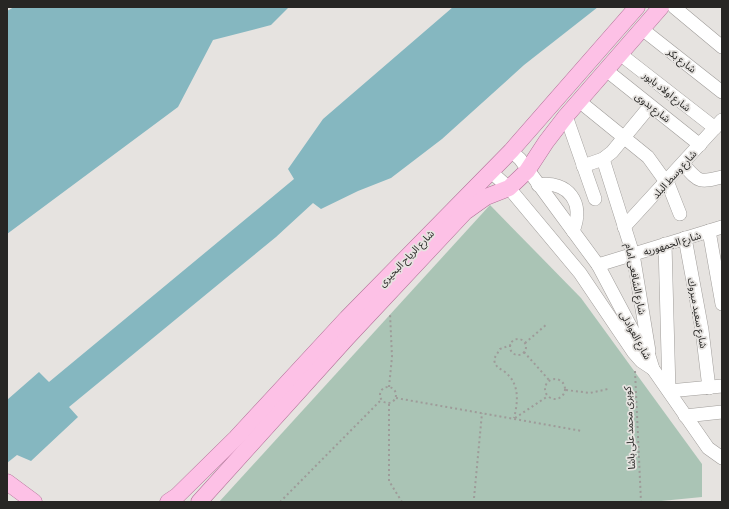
<svg xmlns="http://www.w3.org/2000/svg" width="729" height="509" font-family="Commissioner,'Noto Sans Arabic',sans-serif">
<style>
.green{fill:#aac4b5}
.water{fill:#85b7c0}
.lines{fill:none;stroke-linecap:round;stroke-linejoin:round}
.minor-casing{stroke:#a09d9a;stroke-width:14}
.major-casing{stroke:#b17097;stroke-width:17}
.path{stroke:#9e9b99;stroke-width:2;stroke-dasharray:2 3;stroke-linecap:butt}
.minor{stroke:#fff;stroke-width:13}
.major{stroke:#fdc1e6;stroke-width:16}
.labels{text-anchor:middle;dominant-baseline:central;stroke-width:3.5;stroke-linejoin:round;paint-order:stroke}
.street-label{font-size:10px;fill:#272624;stroke:#e6e3e0}
</style>
<rect width="100%" height="100%" fill="#e6e3e0"/>
<polygon class="green" points="490,205 581,298 702,464 702,497 651,502 219,502"/>
<g class="water">
<polygon points="14,7 289,7 271,25 213,40 178,107 7,234 7,11"/>
<polygon points="453,7 598,7 524,65 442,139 391,178 358,191 321,209 313,203 276,237 69,407 78,417 31,461 17,455 7,463 7,400 39,372 49,382 294,179 288,169 323,119"/>
</g>
<g class="lines">
<g class="minor-casing">
<g id="minor">
<polyline points="674,7 722,47"/>
<polyline points="642,29 722,92"/>
<polyline points="620,54 715,128"/>
<polyline points="606,70 700,145"/>
<polyline points="579,101 648,157 666,182"/>
<polyline points="566,116 595,199"/>
<polyline points="511,151 520,159 598,265 633,331 649,356 653,369 708,448 722,458"/>
<polyline points="603,159 633,254 649,351"/>
<path d="M683,164C699,182 698,183 722,177"/>
<polyline points="583,166 603,159 612,152 650,106"/>
<polyline points="490,171 509,188 580,273 634,353 641,361 653,369"/>
<polyline points="667,181 680,214"/>
<path d="M538,185C568,180 585,203 573,231"/>
<polyline points="624,227 722,120"/>
<polyline points="709,231 722,304"/>
<polyline points="685,238 702,330 709,388"/>
<polyline points="665,244 669,391 722,386"/>
<polyline points="598,265 722,227"/>
<polyline points="685,416 722,412"/>
</g>
</g>
<g class="major-casing">
<g id="major">
<polyline points="7,482 34,502"/>
<polyline points="168,502 177,496 236,438 347,318 511,151 637,7"/>
<polyline points="199,502 347,338 465,212 486,197 509,188 527,171 546,142 566,116 661,7"/>
</g>
</g>
<g class="path">
<circle cx="518" cy="347" r="8"/>
<polyline points="525,343 547,324"/>
<path d="M511,345L500,349L494,359C495,367 499,368 505,372C520,384 518,402 514,418"/>
<polyline points="524,352 549,380"/>
<polyline points="635,371 641,502"/>
<circle cx="555" cy="389" r="10"/>
<circle cx="388" cy="395" r="8"/>
<polyline points="389,387 392,357 390,313"/>
<polyline points="566,390 590,393 608,389"/>
<polyline points="396,398 582,431"/>
<polyline points="389,404 389,481 402,502"/>
<polyline points="515,418 548,396"/>
<polyline points="474,498 482,413"/>
<polyline points="280,502 381,400"/>
</g>
<use href="#minor" class="minor"/>
<use href="#major" class="major"/>
</g>
<g class="labels">
<g class="street-label">
<text transform="translate(682 60) rotate(38)">شارع بكر</text>
<text transform="translate(667 91) rotate(38)">شارع اولاد بابور</text>
<text transform="translate(653 107) rotate(38)">شارع بدوى</text>
<text transform="translate(674 174) rotate(-48)">شارع وسط البلد</text>
<text transform="translate(672 243) rotate(-17)">شارع الجمهوريه</text>
<text transform="translate(406 258) rotate(-46)">شارع الرياح البحيرى</text>
<text transform="translate(636 279) rotate(79)">شارع الشافعى امام</text>
<text transform="translate(698 313) rotate(80)">شارع سعيد مبروك</text>
<text transform="translate(636 335) rotate(61)">شارع العوادلى</text>
<text transform="translate(629 428) rotate(-93)">كوبرى محمد على باشا</text>
</g>
</g>
<rect width="729" height="509" fill="none" stroke="#272624" stroke-width="16"/>
</svg>
